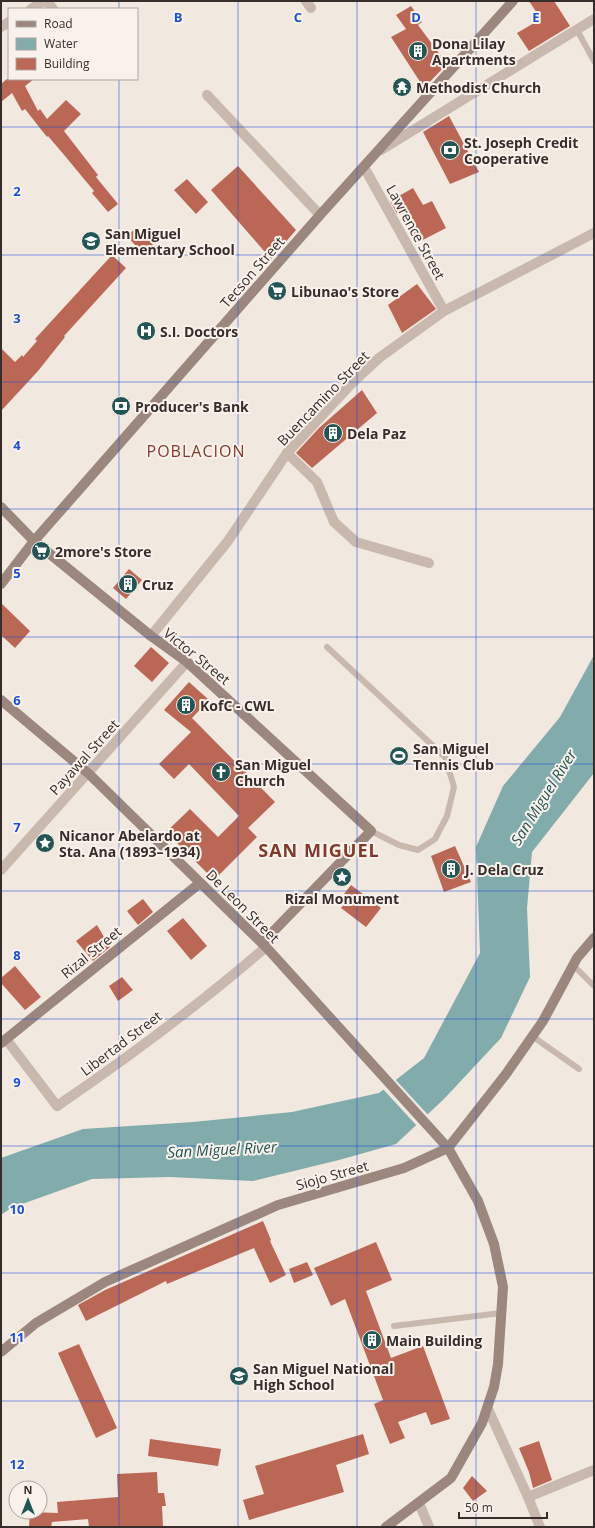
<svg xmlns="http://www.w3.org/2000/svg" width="595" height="1528" font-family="'Open Sans',sans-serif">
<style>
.water{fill:#82acab}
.pier{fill:#f1e8e0}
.building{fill:#bb6755}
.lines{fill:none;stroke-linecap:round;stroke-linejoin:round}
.lane{stroke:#c8b8ad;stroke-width:6}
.street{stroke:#c8b8ad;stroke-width:10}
.secondary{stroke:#9c877e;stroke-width:10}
.grid{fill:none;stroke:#1d4ed8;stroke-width:1;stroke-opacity:0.55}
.labels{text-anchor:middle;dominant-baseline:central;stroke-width:4;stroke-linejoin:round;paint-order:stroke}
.poi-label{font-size:14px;font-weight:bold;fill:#372e2b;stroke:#f9f2ec;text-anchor:start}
.street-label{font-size:14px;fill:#372e2b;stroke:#f9f2ec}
.water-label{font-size:15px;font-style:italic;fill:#245555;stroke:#f9f2ec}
.quarter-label{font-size:16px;letter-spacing:1px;fill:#7f3a2b;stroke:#f9f2ec}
.district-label{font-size:18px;font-weight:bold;letter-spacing:1px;fill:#7f3a2b;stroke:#f9f2ec}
.grid-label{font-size:13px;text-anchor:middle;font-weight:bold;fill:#1d4ed8;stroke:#f9f2ec;stroke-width:4;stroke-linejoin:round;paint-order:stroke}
</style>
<rect width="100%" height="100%" fill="#f1e8e0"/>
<polygon class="water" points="594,655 594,773 532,852 527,908 530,977 501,1038 444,1099 396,1144 339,1160 253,1181 170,1177 92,1179 11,1208 1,1215 1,1158 83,1129 193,1122 292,1112 379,1093 424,1058 480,953 476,847 503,786 560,717"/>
<polygon class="pier" points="394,1078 429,1116 417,1126 382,1088"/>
<g class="building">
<polygon points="529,1 554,1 570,26 529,51 517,33 541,19"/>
<polygon points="411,6 422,22 418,25 447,64 424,88 391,37 406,29 396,15"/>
<polygon points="7,79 34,79 25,86 38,111 40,109 47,119 66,100 81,114 64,131 98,175 96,177 118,204 108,212 92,193 94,191 65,156 48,136 47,137 25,109 22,111 12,93 1,102 1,84"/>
<polygon points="449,116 479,172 450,184 423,132"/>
<polygon points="238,166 296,230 271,259 211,190"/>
<polygon points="187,179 208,202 196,214 174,190"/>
<polygon points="413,188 423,205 432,201 446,228 419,242 402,211 397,214 390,201"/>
<polygon points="137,227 153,245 143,254 127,236"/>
<polygon points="112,255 126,268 64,336 65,337 38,371 1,411 1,348 15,362 22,355 23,357 37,341 35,339"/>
<polygon points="417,284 436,309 402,333 388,305"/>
<polygon points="362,390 377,413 312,468 296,453 319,428"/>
<polygon points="129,569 142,580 126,599 113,588"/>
<polygon points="1,603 30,631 15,648 1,635"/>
<polygon points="151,647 169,663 152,682 134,666"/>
<polygon points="189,682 209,700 192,718 275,802 248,828 257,837 214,880 166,832 190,809 218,837 239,816 189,764 174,779 159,764 191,732 164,710"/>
<polygon points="455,846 471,882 444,892 431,856"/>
<polygon points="351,885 381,908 366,927 341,908 346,902 341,898"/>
<polygon points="143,899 153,912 138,925 127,911"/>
<polygon points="183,918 207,946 191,960 167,931"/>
<polygon points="97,925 110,947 93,961 76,941"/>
<polygon points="15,966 41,997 25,1010 1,983 1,978"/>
<polygon points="122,977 133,990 118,1001 109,986"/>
<polygon points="263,1221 271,1240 270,1241 286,1275 270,1283 254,1248 167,1284 166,1281 86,1321 78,1305 105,1290"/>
<polygon points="376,1242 392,1280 366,1291 391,1358 423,1346 450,1419 431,1425 426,1412 398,1422 405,1438 390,1444 374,1404 383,1400 345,1299 331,1306 314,1268"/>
<polygon points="307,1262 313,1275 294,1283 289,1269"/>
<polygon points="79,1344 117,1428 96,1438 58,1353"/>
<polygon points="363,1434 369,1454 336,1465 344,1492 249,1520 243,1500 264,1494 255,1466"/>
<polygon points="150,1439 221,1449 218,1466 148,1456"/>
<polygon points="539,1441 552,1480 533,1488 529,1472 519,1448"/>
<polygon points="157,1472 158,1493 164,1493 166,1506 162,1506 163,1527 89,1527 88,1519 52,1522 51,1527 29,1527 30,1512 58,1513 57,1502 118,1497 117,1474"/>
<polygon points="472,1476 487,1491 473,1501 463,1488"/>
</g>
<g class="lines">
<g class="lane">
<polyline points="577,30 594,61"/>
<polyline points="327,647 445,757 454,787 447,816 435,839 418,850 399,845 371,831"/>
<polyline points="573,965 594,986"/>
<polyline points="532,1036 579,1069"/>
<polyline points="394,1326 501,1313"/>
</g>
<g class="street">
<polyline points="47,1 53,9"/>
<polyline points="306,1 311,8"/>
<polyline points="31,9 44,1"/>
<polyline points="1,27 9,22"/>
<polyline points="207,95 320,215"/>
<polyline points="381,150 594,19"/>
<polyline points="364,167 444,311"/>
<polyline points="287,453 317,482 334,522 356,542 429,563"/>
<polyline points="151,636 228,541 287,453 352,383 379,358 444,311 594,233"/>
<polyline points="1,870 187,662"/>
<path d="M6,1039L57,1106C129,1057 200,1004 266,947"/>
<polyline points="488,1409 528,1497 540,1527"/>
<polyline points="528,1497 594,1470"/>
<polyline points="419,1503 429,1527"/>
</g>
<g class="secondary">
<polyline points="1,507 34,541 151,636 187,662 371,831 262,943"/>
<polyline points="1,584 34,541 320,215 513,1"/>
<polyline points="1,700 89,774 266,947 448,1148 478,1201 494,1244 503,1287 498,1364 494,1387 482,1423 451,1478 386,1527"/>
<polyline points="1,1043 200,883"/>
<polyline points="1,1352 36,1323 105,1282 278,1205 404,1168 448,1148 506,1074 543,1021 577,958 594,938"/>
</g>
</g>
<path class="grid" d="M119,1V9M238,1V1527M357,1V1527M476,1V1527M119,79V1527M1,127H594M1,255H594M1,382H594M1,509H594M1,637H594M1,764H594M1,891H594M1,1019H594M1,1146H594M1,1273H594M1,1401H594"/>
<defs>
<g id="building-disc" transform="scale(1)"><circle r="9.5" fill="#245555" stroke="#f9f2ec"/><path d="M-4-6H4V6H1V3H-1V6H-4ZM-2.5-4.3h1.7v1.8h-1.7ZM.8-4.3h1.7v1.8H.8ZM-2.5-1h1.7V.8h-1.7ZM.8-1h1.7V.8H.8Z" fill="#fff"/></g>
<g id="temple-disc" transform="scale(1)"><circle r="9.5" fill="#245555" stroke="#f9f2ec"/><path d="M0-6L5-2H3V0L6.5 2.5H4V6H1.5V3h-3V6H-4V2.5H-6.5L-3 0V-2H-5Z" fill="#fff"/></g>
<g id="bank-disc" transform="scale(1)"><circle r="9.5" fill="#245555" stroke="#f9f2ec"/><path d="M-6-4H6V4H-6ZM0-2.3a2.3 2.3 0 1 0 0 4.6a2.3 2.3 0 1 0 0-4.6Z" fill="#fff"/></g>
<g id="school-disc" transform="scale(1)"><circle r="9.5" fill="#245555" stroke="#f9f2ec"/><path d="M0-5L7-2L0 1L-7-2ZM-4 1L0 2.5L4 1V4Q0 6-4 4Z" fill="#fff"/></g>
<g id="supermarket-disc" transform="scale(1)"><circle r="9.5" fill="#245555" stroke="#f9f2ec"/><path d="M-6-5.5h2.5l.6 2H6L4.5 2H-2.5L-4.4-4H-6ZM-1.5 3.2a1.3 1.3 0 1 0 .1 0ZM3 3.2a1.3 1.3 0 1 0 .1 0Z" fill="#fff"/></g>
<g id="hospital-disc" transform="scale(1)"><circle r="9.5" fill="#245555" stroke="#f9f2ec"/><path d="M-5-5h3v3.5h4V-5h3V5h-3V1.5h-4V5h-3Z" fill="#fff"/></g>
<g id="stadium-disc" transform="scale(1)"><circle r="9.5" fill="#245555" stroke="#f9f2ec"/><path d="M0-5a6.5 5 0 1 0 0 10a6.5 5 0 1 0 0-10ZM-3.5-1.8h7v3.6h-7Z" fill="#fff"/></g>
<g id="church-disc" transform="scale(1)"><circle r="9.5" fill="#245555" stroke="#f9f2ec"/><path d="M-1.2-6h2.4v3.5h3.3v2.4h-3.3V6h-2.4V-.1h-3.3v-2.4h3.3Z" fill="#fff"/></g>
<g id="sight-disc" transform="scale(1)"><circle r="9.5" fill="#245555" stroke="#f9f2ec"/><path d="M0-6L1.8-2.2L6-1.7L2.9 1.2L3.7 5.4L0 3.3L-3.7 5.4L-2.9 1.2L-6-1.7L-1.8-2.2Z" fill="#fff"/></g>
</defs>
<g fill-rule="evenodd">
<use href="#building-disc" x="418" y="51"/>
<use href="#temple-disc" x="402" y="87"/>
<use href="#bank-disc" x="450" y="150"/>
<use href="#school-disc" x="91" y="241"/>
<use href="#supermarket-disc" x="277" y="291"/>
<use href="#hospital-disc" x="146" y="331"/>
<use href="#bank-disc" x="121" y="406"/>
<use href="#building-disc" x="333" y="433"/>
<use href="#supermarket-disc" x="41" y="551"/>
<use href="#building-disc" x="128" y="584"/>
<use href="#building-disc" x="186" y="705"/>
<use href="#stadium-disc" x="399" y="756"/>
<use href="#church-disc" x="221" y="772"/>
<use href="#sight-disc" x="45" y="843"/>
<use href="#building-disc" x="451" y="869"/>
<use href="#sight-disc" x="342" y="877"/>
<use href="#building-disc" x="372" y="1340"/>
<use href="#school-disc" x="239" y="1376"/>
</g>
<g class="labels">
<g class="poi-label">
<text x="432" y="43">Dona Lilay<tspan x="432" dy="16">Apartments</tspan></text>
<text x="416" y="87">Methodist Church</text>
<text x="464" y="142">St. Joseph Credit<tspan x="464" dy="16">Cooperative</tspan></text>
<text x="105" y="233">San Miguel<tspan x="105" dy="16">Elementary School</tspan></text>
<text x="291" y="291">Libunao's Store</text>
<text x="160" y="331">S.I. Doctors</text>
<text x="135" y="406">Producer's Bank</text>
<text x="347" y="433">Dela Paz</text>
<text x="55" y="551">2more's Store</text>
<text x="142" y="584">Cruz</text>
<text x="200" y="705">KofC - CWL</text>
<text x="413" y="748">San Miguel<tspan x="413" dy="16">Tennis Club</tspan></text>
<text x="235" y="764">San Miguel<tspan x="235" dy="16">Church</tspan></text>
<text x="59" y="835">Nicanor Abelardo at<tspan x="59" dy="16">Sta. Ana (1893–1934)</tspan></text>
<text x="465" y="869">J. Dela Cruz</text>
<text x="342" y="898" text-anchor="middle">Rizal Monument</text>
<text x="386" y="1340">Main Building</text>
<text x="253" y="1368">San Miguel National<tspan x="253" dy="16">High School</tspan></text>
</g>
<g class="street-label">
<text transform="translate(416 232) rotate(61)">Lawrence Street</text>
<text transform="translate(252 272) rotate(-49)">Tecson Street</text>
<text transform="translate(323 398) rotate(-46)">Buencamino Street</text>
<text transform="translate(197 656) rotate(39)">Victor Street</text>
<text transform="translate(84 757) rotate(-48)">Payawal Street</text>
<text transform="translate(243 906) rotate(45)">De Leon Street</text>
<text transform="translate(91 952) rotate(-39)">Rizal Street</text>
<text transform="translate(121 1043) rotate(-37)">Libertad Street</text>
<text transform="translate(332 1175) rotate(-16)">Siojo Street</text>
</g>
<g class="water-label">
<text transform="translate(543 797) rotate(-58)">San Miguel River</text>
<text transform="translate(222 1149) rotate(-3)">San Miguel River</text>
</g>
<g class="quarter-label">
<text x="196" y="451">POBLACION</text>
</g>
<g class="district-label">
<text x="319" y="850">SAN MIGUEL</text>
</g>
</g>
<g class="grid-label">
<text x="178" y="22">B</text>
<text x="298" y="22">C</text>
<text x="416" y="22">D</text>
<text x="536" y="22">E</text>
<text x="17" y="196">2</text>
<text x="17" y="323">3</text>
<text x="17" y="450">4</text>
<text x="17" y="578">5</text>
<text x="17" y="705">6</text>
<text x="17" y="832">7</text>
<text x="17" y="960">8</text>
<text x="17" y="1087">9</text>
<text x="17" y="1214">10</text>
<text x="17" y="1342">11</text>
<text x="17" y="1469">12</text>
</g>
<rect width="595" height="1528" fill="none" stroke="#372e2b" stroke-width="4"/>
<rect x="8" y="8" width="130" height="72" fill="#f9f2ec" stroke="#aba49f"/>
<rect x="16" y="21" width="20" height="6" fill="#9c877e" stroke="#aba49f"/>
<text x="44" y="28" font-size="12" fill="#372e2b">Road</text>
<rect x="16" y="38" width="20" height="12" fill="#82acab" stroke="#aba49f"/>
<text x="44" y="48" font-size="12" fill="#372e2b">Water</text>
<rect x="16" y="58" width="20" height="12" fill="#bb6755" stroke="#aba49f"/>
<text x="44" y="68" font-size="12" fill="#372e2b">Building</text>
<g transform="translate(28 1500)"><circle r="19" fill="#f9f2ec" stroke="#aba49f"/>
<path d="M0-3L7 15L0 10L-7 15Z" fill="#245555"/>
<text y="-6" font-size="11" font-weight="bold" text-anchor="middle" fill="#372e2b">N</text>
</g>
<path d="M459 1512v6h88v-6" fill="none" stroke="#372e2b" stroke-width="2"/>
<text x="465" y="1512" font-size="12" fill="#372e2b" stroke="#f9f2ec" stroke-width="3" paint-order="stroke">50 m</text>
</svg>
